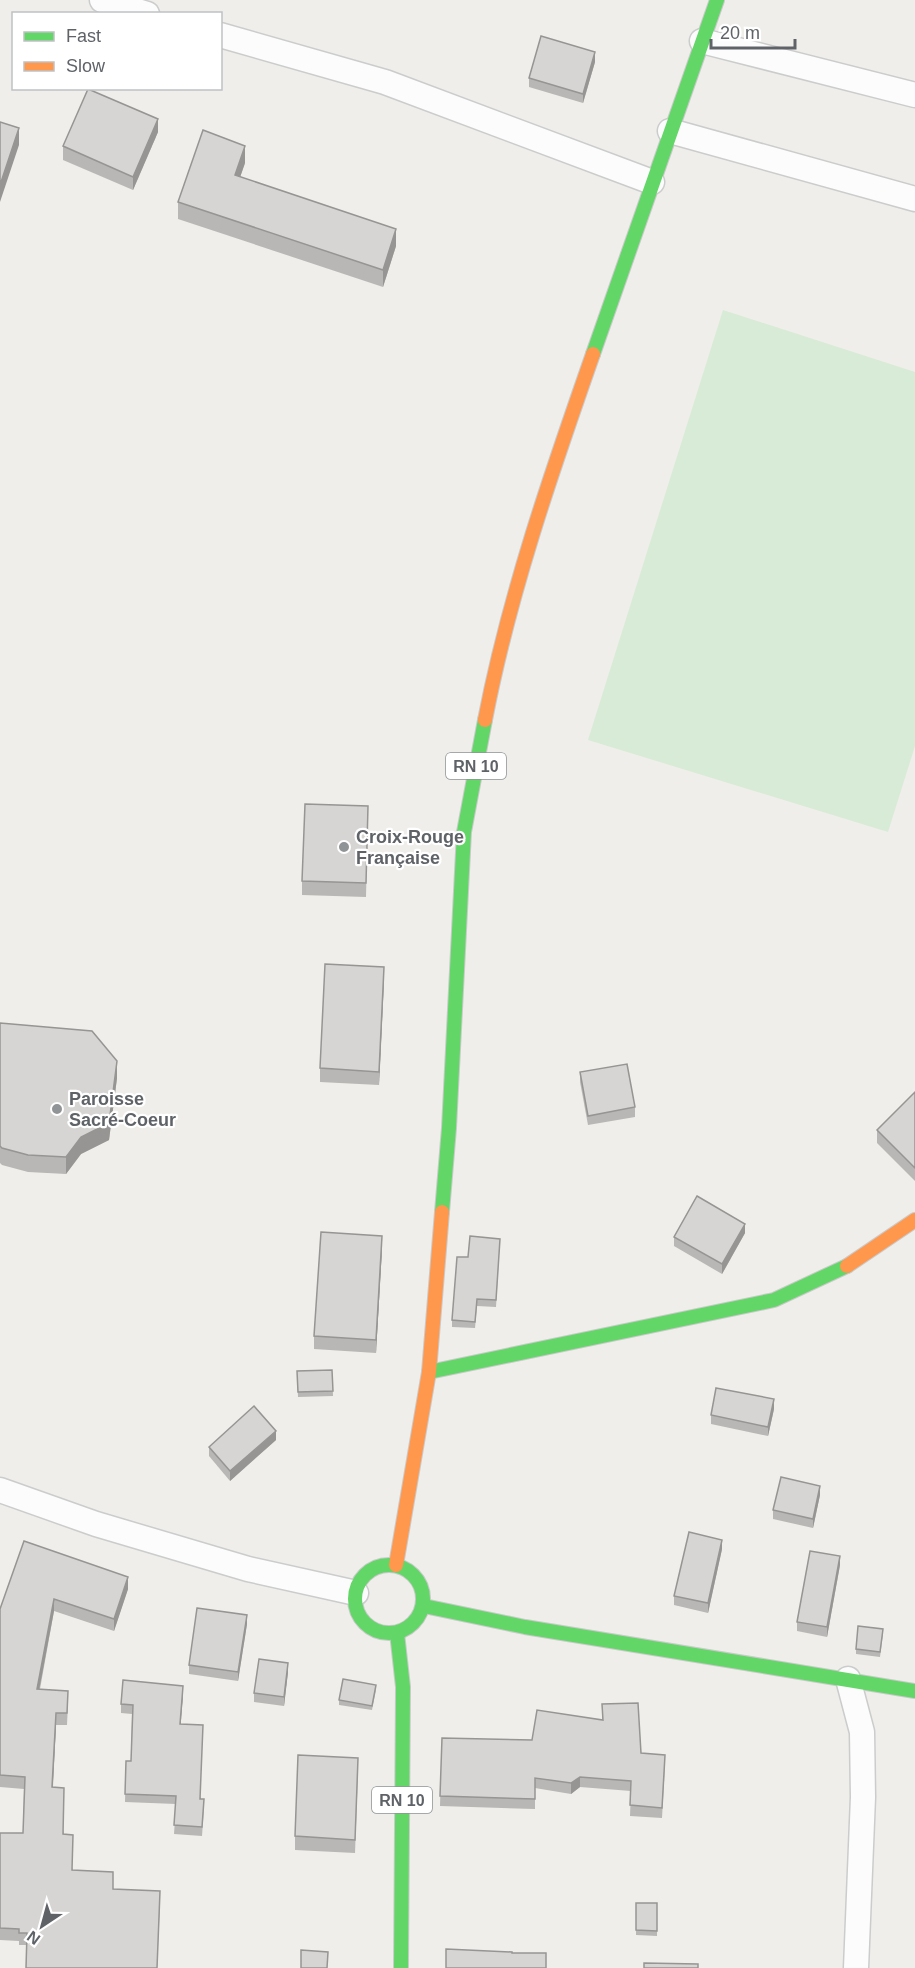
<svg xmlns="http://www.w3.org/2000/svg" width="915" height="1968" font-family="Arial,sans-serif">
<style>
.green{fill:#d8ebd6}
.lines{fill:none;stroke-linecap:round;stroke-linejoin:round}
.street-casing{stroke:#cbcccc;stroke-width:27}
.fast-casing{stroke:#cacacb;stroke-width:16}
.slow-casing{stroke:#cacacb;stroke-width:16}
.street{stroke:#fdfcfc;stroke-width:24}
.fast{stroke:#63d668;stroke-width:14}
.slow{stroke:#ff974d;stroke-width:14}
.wall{fill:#b8b7b5}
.shaded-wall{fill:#969594}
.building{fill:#d6d5d3;stroke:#969594;stroke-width:1.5}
.poi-dot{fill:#919496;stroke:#fff;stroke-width:2}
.labels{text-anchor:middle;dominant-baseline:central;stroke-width:4.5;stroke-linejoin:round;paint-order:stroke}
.shield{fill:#fff;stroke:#8f9295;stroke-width:1.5}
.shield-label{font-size:16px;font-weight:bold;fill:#5f6368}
.poi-label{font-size:18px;font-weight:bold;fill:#5f6368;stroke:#fff;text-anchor:start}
</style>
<rect width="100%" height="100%" fill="#efeeea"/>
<polygon class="green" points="723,310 915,372 915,746 888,832 588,740"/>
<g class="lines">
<g class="street-casing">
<g id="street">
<polyline points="102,0 147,14"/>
<polyline points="220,35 385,82 652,182"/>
<polyline points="702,41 915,95"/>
<polyline points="670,131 915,199"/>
<polyline points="0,1490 96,1524 248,1569 356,1593"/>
<polyline points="848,1679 862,1732 863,1797 856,1968"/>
</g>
</g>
<g class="fast-casing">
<g id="fast">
<polyline points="593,354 717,0"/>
<polyline points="442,1212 449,1128 464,832 485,720"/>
<polyline points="429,1372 774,1300 847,1266"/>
<circle cx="389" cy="1599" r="34"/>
<polyline points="424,1606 525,1627 915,1691"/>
<polyline points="397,1633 403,1687 401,1968"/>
</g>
</g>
<g class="slow-casing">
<g id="slow">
<path d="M485,720C509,595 551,474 593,354"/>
<polyline points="847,1266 915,1220"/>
<polyline points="396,1565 429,1372 442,1212"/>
</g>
</g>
<use href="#street" class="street"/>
<use href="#fast" class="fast"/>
<use href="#slow" class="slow"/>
</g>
<g class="wall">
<polygon points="595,62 583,103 529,87 529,78"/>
<polygon points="158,132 133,190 63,160 63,146"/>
<polygon points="245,163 240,177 396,246 383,287 178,219 178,202"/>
<polygon points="368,806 366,897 302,895 302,881"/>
<polygon points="384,980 379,1085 320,1082 320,1068"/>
<polygon points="0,1023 117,1078 109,1140 81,1154 66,1174 28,1172 2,1165 0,1163"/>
<polygon points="580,1072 635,1107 635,1117 588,1125 580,1082"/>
<polygon points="915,1092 915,1181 877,1143 877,1130"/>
<polygon points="745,1233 722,1274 674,1246 674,1237"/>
<polygon points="500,1239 496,1307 477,1306 475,1328 452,1327 452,1320 468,1257"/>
<polygon points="382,1249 376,1353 314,1349 314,1336"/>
<polygon points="332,1370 333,1396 298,1397 297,1371"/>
<polygon points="774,1409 768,1436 711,1424 711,1415"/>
<polygon points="276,1440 230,1481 209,1456 209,1447"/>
<polygon points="820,1495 813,1528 773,1519 773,1510"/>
<polygon points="24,1541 128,1589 114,1631 54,1611 40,1689 68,1703 67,1725 56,1725 53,1787 73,1871 113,1889 160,1903 157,1968 26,1968 26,1945 19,1945 19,1941 0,1940 0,1833 23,1833 24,1789 0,1787 0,1609"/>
<polygon points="722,1549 708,1613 674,1605 674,1596"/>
<polygon points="840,1565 827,1637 797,1631 797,1622"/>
<polygon points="247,1624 238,1681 189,1674 189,1665"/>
<polygon points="883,1634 880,1657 856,1654 856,1649"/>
<polygon points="288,1672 284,1706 254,1702 254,1693"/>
<polygon points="376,1690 372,1710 339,1705 339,1700"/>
<polygon points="183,1695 180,1724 201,1799 204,1808 202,1836 174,1834 176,1804 125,1802 126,1761 131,1761 132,1714 121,1713 121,1704"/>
<polygon points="602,1704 641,1753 665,1765 662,1818 630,1816 631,1791 580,1787 571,1794 535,1788 535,1809 440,1806 442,1738 532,1740 602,1720"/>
<polygon points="358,1772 355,1853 295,1850 295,1836"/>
<polygon points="636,1903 657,1903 657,1936 636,1935"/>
</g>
<g class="shaded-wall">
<polygon points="595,52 595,62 583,103 583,94"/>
<polygon points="158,119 158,132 133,190 133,177"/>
<polygon points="19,128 19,145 0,202 0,185"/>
<polygon points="245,146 245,163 235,192 235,175"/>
<polygon points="396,229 396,246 383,287 383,270"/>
<polygon points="384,967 384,980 379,1085 379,1072"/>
<polygon points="117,1061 117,1078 109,1140 81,1154 66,1174 66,1157"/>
<polygon points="745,1224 745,1233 722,1274 722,1264"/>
<polygon points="382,1236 382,1249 376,1353 376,1340"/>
<polygon points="774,1399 774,1409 768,1436 768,1427"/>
<polygon points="276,1431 276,1440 230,1481 230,1471"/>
<polygon points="820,1486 820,1495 813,1528 813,1519"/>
<polygon points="722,1540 722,1549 708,1613 708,1603"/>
<polygon points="840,1556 840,1565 827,1637 827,1627"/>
<polygon points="128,1577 128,1589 114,1631 114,1619"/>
<polygon points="54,1599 54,1611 37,1701 37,1689"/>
<polygon points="247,1615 247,1624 238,1681 238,1672"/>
<polygon points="288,1663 288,1672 284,1706 284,1697"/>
<polygon points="183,1686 183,1695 180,1733 180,1724"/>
<polygon points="56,1713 56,1725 52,1799 52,1787"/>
<polygon points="580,1777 580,1787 571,1794 571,1783"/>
</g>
<g class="building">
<polygon points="541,36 595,52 583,94 529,78"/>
<polygon points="88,89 158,119 133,177 63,146"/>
<polygon points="0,122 19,128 0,185"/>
<polygon points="203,130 245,146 235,175 396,229 383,270 178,202"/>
<polygon points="305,804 368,806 366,883 302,881"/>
<polygon points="325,964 384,967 379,1072 320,1068"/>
<polygon points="0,1023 92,1031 117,1061 109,1123 81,1137 66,1157 28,1155 2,1148 0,1146"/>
<polygon points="627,1064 635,1107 588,1116 580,1072"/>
<polygon points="915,1092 915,1168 877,1130"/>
<polygon points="697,1196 745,1224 722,1264 674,1237"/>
<polygon points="321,1232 382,1236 376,1340 314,1336"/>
<polygon points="470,1236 500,1239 496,1300 477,1299 475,1322 452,1320 457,1257 468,1257"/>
<polygon points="332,1370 333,1391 298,1392 297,1371"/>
<polygon points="716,1388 774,1399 768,1427 711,1415"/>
<polygon points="254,1406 276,1431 230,1471 209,1447"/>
<polygon points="781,1477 820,1486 813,1519 773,1510"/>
<polygon points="689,1532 722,1540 708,1603 674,1596"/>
<polygon points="24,1541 128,1577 114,1619 54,1599 37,1689 68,1691 67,1713 56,1713 52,1787 64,1788 63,1834 73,1835 72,1870 113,1872 113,1889 160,1891 157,1968 26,1968 27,1933 19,1933 19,1929 0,1928 0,1833 23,1833 25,1777 0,1775 0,1609"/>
<polygon points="810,1551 840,1556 827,1627 797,1622"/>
<polygon points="197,1608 247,1615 238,1672 189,1665"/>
<polygon points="858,1626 883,1629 880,1652 856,1649"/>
<polygon points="259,1659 288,1663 284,1697 254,1693"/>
<polygon points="343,1679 376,1685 372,1706 339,1700"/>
<polygon points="123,1680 183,1686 180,1724 203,1725 200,1799 204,1799 202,1827 174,1825 176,1796 125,1794 126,1761 131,1761 133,1705 121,1704"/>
<polygon points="638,1703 641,1753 665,1755 662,1808 630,1805 631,1781 580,1777 571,1783 535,1778 535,1799 440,1796 442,1738 532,1740 537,1710 603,1720 602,1704"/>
<polygon points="298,1755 358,1758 355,1840 295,1836"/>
<polygon points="636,1903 657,1903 657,1931 636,1930"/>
<polygon points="446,1949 512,1952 512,1953 546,1953 546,1968 446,1968"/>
<polygon points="301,1950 328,1952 327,1968 301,1968"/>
<polygon points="644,1963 698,1964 698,1968 644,1968"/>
</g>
<g class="poi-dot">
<circle cx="344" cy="847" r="6"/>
<circle cx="57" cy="1109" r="6"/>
</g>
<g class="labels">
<g class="shield">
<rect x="446" y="753" width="60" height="26" rx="4.5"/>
<rect x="372" y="1787" width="60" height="26" rx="4.5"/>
</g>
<g class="shield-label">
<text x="476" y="766">RN 10</text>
<text x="402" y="1800">RN 10</text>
</g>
<g class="poi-label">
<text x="356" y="837">Croix-Rouge<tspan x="356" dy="21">Française</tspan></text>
<text x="69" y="1099">Paroisse<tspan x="69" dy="21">Sacré-Coeur</tspan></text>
</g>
</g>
<rect x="12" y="12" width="210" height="78" fill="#ffffff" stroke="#bfc1c3" stroke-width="1.5"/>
<rect x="24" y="32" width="30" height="9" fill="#63d668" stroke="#bfc1c3" stroke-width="1.5"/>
<text x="66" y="42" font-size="18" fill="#5f6368">Fast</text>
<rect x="24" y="62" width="30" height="9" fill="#ff974d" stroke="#bfc1c3" stroke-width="1.5"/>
<text x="66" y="72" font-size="18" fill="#5f6368">Slow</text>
<g transform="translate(42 1926) rotate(216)" stroke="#ffffff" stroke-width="4.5" paint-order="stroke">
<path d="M0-4.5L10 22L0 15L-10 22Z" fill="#5f6368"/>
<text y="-9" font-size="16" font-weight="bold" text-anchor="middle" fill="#5f6368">N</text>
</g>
<path d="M711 39v9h84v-9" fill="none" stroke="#5f6368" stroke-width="3"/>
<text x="720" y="39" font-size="18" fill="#5f6368" stroke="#ffffff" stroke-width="4.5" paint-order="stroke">20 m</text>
</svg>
